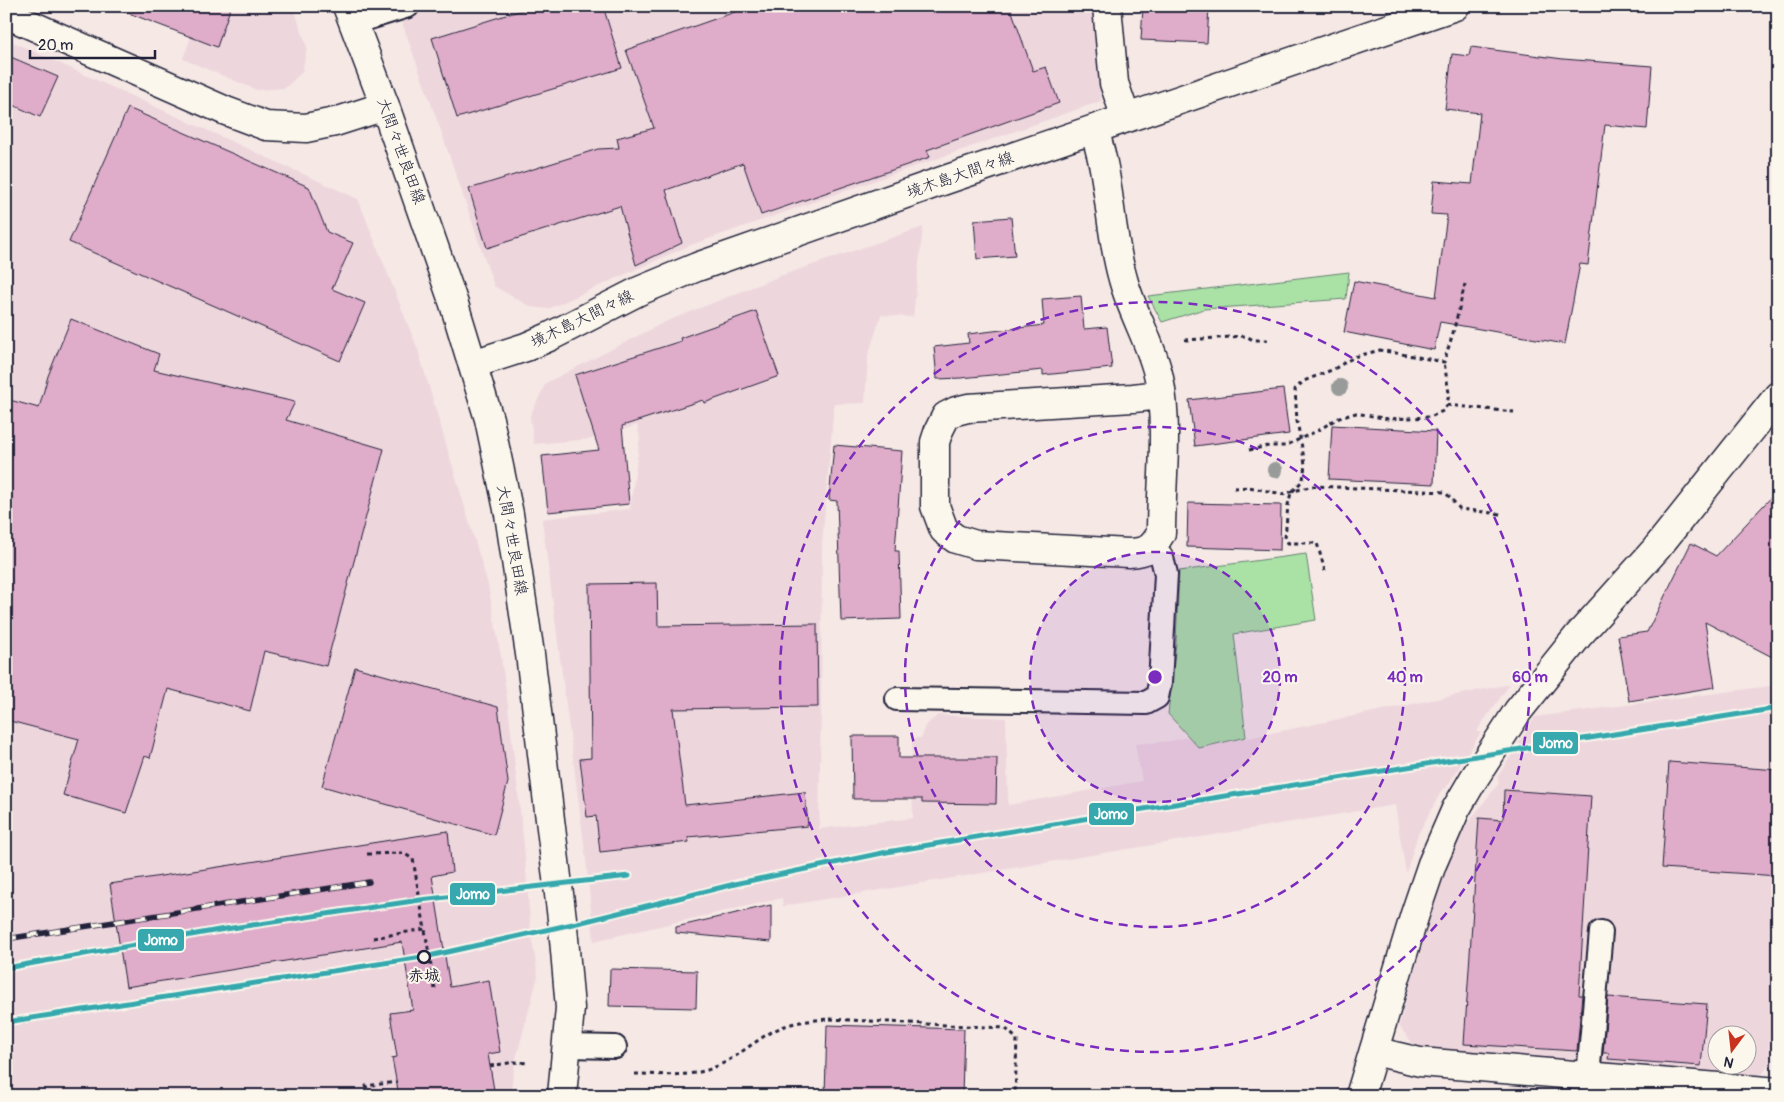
<svg xmlns="http://www.w3.org/2000/svg" width="1784" height="1102" font-family="Pangolin,'Klee One',sans-serif">
<style>
.built{fill:#eed6dd;fill-rule:evenodd}
.green{fill:#aae2a6;stroke:#668270}
.building{fill:#dfacc9;stroke:#22223b}
.lines{fill:none;stroke-linecap:round;stroke-linejoin:round}
.service-casing{stroke:#22223b;stroke-width:26}
.minor-casing{stroke:#22223b;stroke-width:31}
.tertiary-casing{stroke:#22223b;stroke-width:31}
.secondary-casing{stroke:#22223b;stroke-width:31}
.primary-casing{stroke:#22223b;stroke-width:31}
.path{stroke:#22223b;stroke-width:3;stroke-dasharray:4 4;stroke-linecap:butt}
.service{stroke:#fbf7ec;stroke-width:22}
.minor{stroke:#fbf7ec;stroke-width:28}
.tertiary{stroke:#fbf7ec;stroke-width:28}
.secondary{stroke:#fbf7ec;stroke-width:28}
.primary{stroke:#fbf7ec;stroke-width:28}
.rail-casing{stroke:#22223b;stroke-width:5.5}
.rail{stroke:#fbf7ec;stroke-width:4;stroke-dasharray:11;stroke-linecap:butt}
.rail-1-casing{stroke:#fbf7ec;stroke-width:9}
.rail-1{stroke:#36a8ae;stroke-width:5}
.tree{fill:#989b99}
.ring{fill:none;stroke:#7b2cbf;stroke-width:2.5;stroke-dasharray:9 6}
.stop-dot{fill:#fbf7ec;stroke:#22223b;stroke-width:2.5}
.labels{text-anchor:middle;dominant-baseline:central;stroke-width:4;stroke-linejoin:round;paint-order:stroke}
.street-label{font-size:16px;fill:#22223b;stroke:#fbf7ec}
.stop-label{font-size:16px;font-weight:bold;fill:#22223b;stroke:#fbf7ec}
.centre{fill:#7b2cbf;stroke:#fbf7ec;stroke-width:2.5}
.ring-label{font-size:15px;text-anchor:middle;font-weight:bold;fill:#7b2cbf;stroke:#fbf7ec;stroke-width:4;stroke-linejoin:round;paint-order:stroke}
.line-badge{stroke:#fbf7ec;stroke-width:2}
.badge-label{font-size:14px;text-anchor:middle;font-weight:bold;fill:#fff}
</style>
<rect width="100%" height="100%" fill="#f5e8e5"/>
<filter id="ink" filterUnits="userSpaceOnUse"><feTurbulence type="fractalNoise" baseFrequency=".02" numOctaves="2"/><feDisplacementMap in="SourceGraphic" scale="10" xChannelSelector="R" yChannelSelector="G"/><feConvolveMatrix kernelMatrix="1 2 1 2 8 2 1 2 1" color-interpolation-filters="sRGB"/></filter>
<g filter="url(#ink)">
<g class="built">
<polygon points="161,6 293,6 307,47 302,72 285,88 257,90 183,59 191,37 155,23"/>
<polygon points="396,6 1092,6 1101,101 688,246 548,309 531,307 494,286 441,131"/>
<polygon points="6,39 358,199 418,350 488,585 501,657 508,706 524,846 531,934 538,976 515,1062 510,1096 6,1096"/>
<polygon points="923,227 913,317 881,315 868,356 865,403 834,404 822,544 821,701 819,829 913,818 912,738 922,738 924,727 938,715 1006,718 1008,805 1142,781 1135,744 1171,741 1188,737 1199,748 1510,684 1480,726 1477,732 1481,732 1478,737 1446,788 1443,788 1418,834 1406,873 1395,805 783,906 782,898 594,941 586,859 542,519 630,509 640,438 637,425 591,439 534,444 530,416 546,383 665,322 783,275"/>
<path d="M1778,685V951L1773,952L1769,1065L1760,1077L1416,1048L1399,1026L1438,887L1464,828L1499,783L1497,778L1535,717ZM1716,1034H1746V1064H1716Z"/>
</g>
<g class="green">
<polygon points="1349,272 1346,299 1204,309 1162,322 1148,296"/>
<polygon points="1306,554 1316,620 1234,634 1246,737 1199,748 1168,714 1176,643 1179,571"/>
</g>
<g class="building">
<polygon points="119,6 231,6 217,47 118,9"/>
<polygon points="535,6 603,6 622,68 457,118 432,38"/>
<polygon points="752,6 1010,6 1033,71 1046,67 1059,103 927,150 930,157 761,215 743,163 666,190 682,243 636,265 620,206 487,248 469,189 598,149 619,148 617,138 654,128 626,50"/>
<polygon points="1143,6 1209,6 1207,43 1141,40"/>
<polygon points="1471,47 1563,59 1652,66 1647,129 1605,125 1588,265 1580,264 1565,344 1440,322 1434,350 1344,332 1354,281 1436,297 1447,215 1431,214 1434,181 1472,184 1480,113 1445,109 1452,54 1469,56"/>
<polygon points="6,55 58,77 40,117 6,102"/>
<polygon points="128,108 309,187 327,232 353,243 332,289 365,303 340,361 69,242"/>
<polygon points="1011,217 1015,256 977,259 974,220"/>
<polygon points="1081,296 1084,329 1107,327 1112,368 1043,375 1043,370 961,378 937,379 934,347 969,343 968,334 1044,325 1042,299"/>
<polygon points="756,311 779,376 704,403 703,400 622,426 629,504 548,512 542,456 599,450 575,375 681,341 680,338"/>
<polygon points="71,319 159,354 154,370 295,402 286,420 384,449 326,666 264,651 250,711 168,689 150,758 145,756 126,813 63,795 79,739 6,720 6,399 39,408 48,376"/>
<polygon points="1283,389 1289,434 1195,446 1189,400"/>
<polygon points="1332,425 1436,431 1434,484 1329,479"/>
<polygon points="834,445 902,451 895,551 899,551 901,619 841,621 837,501 829,500"/>
<polygon points="1778,490 1778,660 1705,622 1715,687 1629,701 1618,636 1647,632 1691,543 1716,556"/>
<polygon points="1188,503 1281,505 1280,550 1187,547"/>
<polygon points="657,583 658,626 817,624 818,707 673,709 685,805 805,792 808,826 688,837 689,842 600,852 596,816 587,817 580,759 591,758 589,584"/>
<polygon points="355,667 498,707 508,782 494,835 322,786"/>
<polygon points="852,736 899,736 899,758 997,758 996,804 922,803 922,799 853,799"/>
<polygon points="1669,762 1778,770 1778,876 1662,868"/>
<polygon points="1504,790 1591,796 1579,995 1582,995 1577,1051 1464,1044 1479,818 1503,820"/>
<polygon points="448,831 452,872 432,876 450,987 489,980 500,1052 488,1054 495,1096 399,1096 392,1058 397,1057 390,1013 413,1010 402,942 126,987 110,884"/>
<polygon points="771,905 771,942 676,933 676,927"/>
<polygon points="610,969 697,971 696,1008 609,1006"/>
<polygon points="1608,997 1707,1004 1701,1066 1608,1059 1609,1053 1603,1053"/>
<polygon points="827,1025 964,1029 962,1096 825,1096"/>
</g>
<g class="lines">
<g class="service-casing">
<g id="service">
<polyline points="353,23 408,6"/>
<polyline points="897,699 1146,703 1157,697 1160,683 1166,574 1162,558 1154,545"/>
<polyline points="567,1046 615,1047"/>
<polyline points="1588,1076 1601,932"/>
</g>
</g>
<g class="minor-casing">
<g id="minor">
<polyline points="1107,6 1114,83 1126,118"/>
<path d="M1095,130C1098,145 1103,159 1105,174C1111,209 1113,245 1123,279C1132,313 1152,344 1159,378C1169,429 1161,482 1161,533C1152,549 1147,552 1129,553L976,545L956,539L944,530L935,506V442L939,430L946,416L956,411L968,408L1133,398L1161,395"/>
<polyline points="1374,1051 1420,1062 1778,1092"/>
<polyline points="1360,1096 1415,914 1432,864 1456,809 1473,780 1518,711 1578,636 1656,549 1778,396"/>
</g>
</g>
<g class="tertiary-casing">
<polyline id="tertiary" points="6,14 226,111 266,126 306,128 335,122 385,106"/>
</g>
<g class="secondary-casing">
<polyline id="secondary" points="473,364 526,347 549,337 639,291 697,267 945,180 1455,6"/>
</g>
<g class="primary-casing">
<polyline id="primary" points="347,6 385,106 454,304 489,419 509,514 530,654 563,927 570,1008 562,1096"/>
</g>
<g class="path">
<polyline points="1185,340 1246,336 1253,340 1269,340"/>
<polyline points="1447,405 1514,412"/>
<polyline points="1249,450 1269,446 1285,446 1319,430 1336,419 1356,413 1388,419 1430,417 1443,411 1447,405 1449,393 1444,362"/>
<polyline points="1234,488 1249,487 1282,494 1313,486 1445,492 1460,509 1501,514"/>
<polyline points="1325,571 1317,543 1288,543 1285,538 1288,505 1291,493 1303,480 1305,464 1297,421 1295,389 1304,381 1334,369 1354,357 1380,350 1444,362 1453,333 1465,284"/>
<polyline points="367,854 403,853 413,859 435,989"/>
<polyline points="373,938 425,929"/>
<polyline points="490,1066 515,1062 528,1063"/>
<path d="M635,1074C661,1074 691,1078 715,1067C740,1057 759,1035 785,1026C799,1021 815,1020 830,1019L1005,1028L1017,1039L1015,1096"/>
<polyline points="370,1096 366,1086 397,1082"/>
</g>
<use href="#service" class="service"/>
<use href="#minor" class="minor"/>
<use href="#tertiary" class="tertiary"/>
<use href="#secondary" class="secondary"/>
<use href="#primary" class="primary"/>
<g class="rail-casing">
<polyline id="rail" points="6,939 369,882"/>
</g>
<use href="#rail" class="rail"/>
<g class="rail-1-casing">
<g id="rail-1">
<polyline points="6,968 219,930 420,900 629,876"/>
<polyline points="6,1022 429,956 586,921 739,883 887,852 1131,811 1778,708"/>
</g>
</g>
<use href="#rail-1" class="rail-1"/>
</g>
<g class="tree">
<circle cx="1340" cy="387" r="8"/>
<circle cx="1275" cy="470" r="8"/>
</g>
</g>
<circle cx="1155" cy="677" r="125" fill="#7b2cbf" fill-opacity=".12"/>
<g class="ring">
<circle cx="1155" cy="677" r="125"/>
<circle cx="1155" cy="677" r="250"/>
<circle cx="1155" cy="677" r="375"/>
</g>
<circle class="stop-dot" cx="424" cy="957" r="6"/>
<g class="labels">
<g class="street-label">
<text transform="translate(401 151) rotate(70)">大間々世良田線</text>
<text transform="translate(960 175) rotate(-19)">境木島大間々線</text>
<text transform="translate(582 319) rotate(-26)">境木島大間々線</text>
<text transform="translate(512 540) rotate(80)">大間々世良田線</text>
</g>
<g class="stop-label">
<text x="424" y="976">赤城</text>
</g>
</g>
<circle cx="1155" cy="677" r="8" class="centre"/>
<g class="ring-label">
<text x="1280" y="682">20 m</text>
<text x="1405" y="682">40 m</text>
<text x="1530" y="682">60 m</text>
</g>
<g class="line-badge">
<rect x="1532" y="731" width="47" height="24" rx="5" fill="#36a8ae"/>
<rect x="1088" y="802" width="47" height="24" rx="5" fill="#36a8ae"/>
<rect x="449" y="882" width="47" height="24" rx="5" fill="#36a8ae"/>
<rect x="137" y="928" width="48" height="24" rx="5" fill="#36a8ae"/>
</g>
<g class="badge-label">
<text x="1556" y="748">Jomo</text>
<text x="1111" y="819">Jomo</text>
<text x="473" y="899">Jomo</text>
<text x="161" y="945">Jomo</text>
</g>
<rect width="1784" height="1102" fill="none" stroke="#fbf7ec" stroke-width="25"/>
<rect x="12" y="12" width="1759" height="1077" fill="none" stroke="#22223b" stroke-width="2" filter="url(#ink)"/>
<g transform="translate(1732 1050) rotate(195)"><circle r="24" fill="#fbf7ec" stroke="#a4a2a5"/>
<path d="M0-4L9 19L0 12L-9 19Z" fill="#c8321e"/>
<text y="-8" font-size="14" font-weight="bold" text-anchor="middle" fill="#22223b">N</text>
</g>
<path d="M30 50v8h125v-8" fill="none" stroke="#22223b" stroke-width="2.5"/>
<text x="38" y="50" font-size="15" fill="#22223b" stroke="#fbf7ec" stroke-width="4" paint-order="stroke">20 m</text>
</svg>
